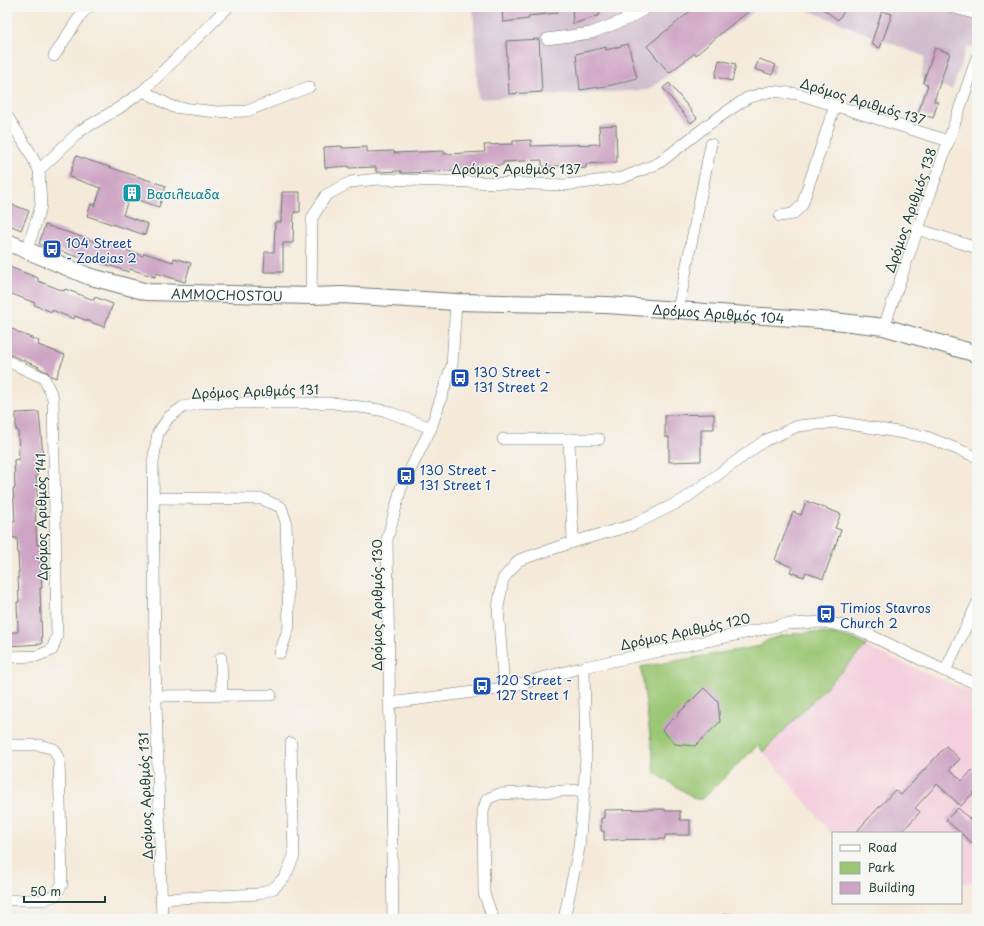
<svg xmlns="http://www.w3.org/2000/svg" width="984" height="926" font-family="'Playpen Sans',sans-serif">
<style>
.built{fill:#f4cfdd}
.industrial{fill:#d0bdcd}
.green{fill:#9bc775;stroke:#5d8254}
.building{fill:#cea4c4}
.lines{fill:none;stroke-linecap:round;stroke-linejoin:round}
.street-casing{stroke:#6a7a6e;stroke-width:12}
.secondary-casing{stroke:#6a7a6e;stroke-width:18}
.street{stroke:#fff;stroke-width:11}
.secondary{stroke:#fff;stroke-width:16}
.labels{text-anchor:middle;dominant-baseline:central;stroke-width:3;stroke-linejoin:round;paint-order:stroke}
.street-label{font-size:13px;fill:#1f3d34;stroke:#f6f6f2}
.culture-label{font-size:13px;fill:#0d838f;stroke:#f6f6f2;text-anchor:start}
.transit-label{font-size:13px;fill:#164399;stroke:#f6f6f2;text-anchor:start}
</style>
<rect width="100%" height="100%" fill="#f6f6f2"/>
<filter id="ink" filterUnits="userSpaceOnUse"><feTurbulence type="fractalNoise" baseFrequency=".025" numOctaves="2"/><feDisplacementMap in="SourceGraphic" scale="8" xChannelSelector="R" yChannelSelector="G"/><feConvolveMatrix kernelMatrix="1 2 1 2 8 2 1 2 1" color-interpolation-filters="sRGB"/></filter>
<filter id="wash" filterUnits="userSpaceOnUse"><feTurbulence type="fractalNoise" baseFrequency=".012" numOctaves="4" result="noise"/><feDisplacementMap in="SourceGraphic" scale="16" xChannelSelector="R" yChannelSelector="G"/><feGaussianBlur stdDeviation="0.9" result="paint"/><feColorMatrix in="noise" values="0 0 0 0 0 0 0 0 0 0 0 0 0 0 0 0 0 1.4 0 .05"/><feComposite in="paint" operator="in"/></filter>
<g filter="url(#wash)">
<rect width="100%" height="100%" fill="#f5eada"/>
<polygon class="built" points="866,646 870,649 970,692 977,693 977,881 961,883 961,833 833,833 833,835 763,752"/>
<g class="industrial">
<polygon points="473,7 760,7 648,90 478,99"/>
<polygon points="800,7 977,7 977,50 967,47 952,90 921,78 925,57"/>
</g>
<path class="green" d="M812,632L843,636L854,639L866,646L763,752L758,745L702,799H696L655,773L641,667L760,646C769,635 798,633 812,632Z"/>
<g id="blocks">
<g class="building">
<polygon points="502,7 557,7 557,13 528,16 529,19 503,22"/>
<polygon points="572,7 597,7 600,15 573,24"/>
<polygon points="695,7 755,7 726,29 696,55 695,53 669,73 647,46 667,30 668,30"/>
<polygon points="820,7 847,7 838,20"/>
<polygon points="882,11 892,14 880,48 871,44"/>
<polygon points="539,39 542,92 509,94 506,41"/>
<polygon points="628,44 637,78 612,85 580,90 576,54 606,47 606,50"/>
<polygon points="935,48 950,53 934,101 938,102 933,118 918,113 928,85 923,83"/>
<polygon points="759,59 776,65 772,75 755,69"/>
<polygon points="719,60 736,64 732,81 715,77"/>
<polygon points="669,83 697,118 691,123 663,88"/>
<polygon points="616,125 617,162 586,164 586,168 570,169 570,165 542,167 542,160 503,162 503,165 474,166 474,173 456,174 455,171 406,173 401,173 401,171 376,172 376,167 349,168 349,166 325,168 324,147 342,146 342,148 367,147 367,152 394,151 394,153 444,151 444,154 485,152 484,145 513,144 513,141 531,140 531,146 600,144 599,126"/>
<polygon points="76,156 166,186 159,207 129,197 123,215 148,224 145,235 87,216 91,204 95,206 101,188 69,177"/>
<polygon points="282,192 300,192 300,212 294,212 293,243 283,243 283,272 264,272 265,252 274,252 275,222 281,222"/>
<polygon points="13,205 29,211 21,230 7,224 7,218"/>
<polygon points="45,225 97,242 97,241 143,256 144,253 173,262 174,258 191,263 185,282 156,273 155,277 130,269 129,272 81,256 81,258 39,244"/>
<polygon points="7,266 38,278 38,281 64,291 65,289 94,300 95,297 113,304 104,327 75,316 74,319 52,310 52,312 34,305 35,303 7,292"/>
<polygon points="7,327 17,331 17,332 39,341 38,345 65,355 56,378 51,376 47,372 39,368 39,367 25,361 7,353"/>
<polygon points="39,412 43,455 37,455 38,475 36,475 38,505 35,505 37,545 42,544 42,561 40,561 42,588 40,588 42,644 7,646 7,632 18,632 18,628 17,602 19,602 18,572 19,572 17,538 13,538 12,521 15,521 13,489 15,489 14,460 19,459 18,430 16,430 16,413"/>
<polygon points="714,414 714,429 701,429 701,461 669,462 669,437 665,437 665,415"/>
<polygon points="806,501 841,514 835,528 841,530 823,579 806,572 804,577 790,572 792,567 775,560 793,512 801,515"/>
<polygon points="704,688 718,702 720,722 695,746 675,744 662,730"/>
<polygon points="946,746 960,759 950,769 962,781 972,770 977,775 977,789 961,806 937,784 915,808 920,812 901,833 855,833 895,790 901,795"/>
<polygon points="958,808 971,820 977,813 977,838 972,843 946,820"/>
<polygon points="665,809 665,811 680,811 680,820 690,820 690,835 665,835 665,839 604,840 604,831 601,831 601,818 604,818 604,810"/>
</g>
</g>
</g>
<g filter="url(#ink)">
<use href="#blocks" fill-opacity="0" stroke="#6a7a6e" stroke-width="1"/>
<g class="lines">
<g class="street-casing">
<g id="street">
<polyline points="951,7 977,14"/>
<polyline points="547,39 591,33 630,18 648,7"/>
<polyline points="54,56 82,13 89,7"/>
<polyline points="143,91 173,107 217,112 247,111 309,87"/>
<polyline points="7,116 28,149 39,170 41,206 27,250"/>
<polyline points="39,170 80,131 119,108 143,91 228,7"/>
<polyline points="780,216 793,214 802,205 835,105"/>
<polyline points="917,229 977,248"/>
<polyline points="311,296 312,218 326,195 351,182 378,179 565,185 622,178 659,163 709,124 747,98 772,91 798,94 949,141"/>
<polyline points="678,310 711,144"/>
<path d="M884,327C915,236 947,147 977,57"/>
<polyline points="7,361 44,378 53,398 57,636 52,650 37,656 7,657"/>
<polyline points="503,439 599,439"/>
<polyline points="569,439 573,542"/>
<polyline points="154,498 262,499 281,507 286,522 289,627 280,653"/>
<polyline points="221,658 222,694"/>
<polyline points="945,671 977,604"/>
<polyline points="504,688 498,608 503,579 519,560 573,542 633,525 683,500 764,441 798,426 838,422 927,437 977,457"/>
<polyline points="156,696 271,695"/>
<polyline points="390,703 504,688 584,667 787,624 823,622 855,628 945,671 970,681 977,683"/>
<polyline points="7,745 39,745 54,749 59,760 62,884 56,895 43,900 7,900"/>
<polyline points="161,899 258,894 274,888 285,877 294,856 291,743"/>
<polyline points="162,919 155,664 153,462 158,433 169,417 183,407 202,403 334,403 386,411 431,428"/>
<polyline points="393,919 387,540 401,488 431,428 452,365 456,302"/>
<polyline points="493,919 484,893 483,811 487,799 499,794 584,790"/>
<polyline points="564,919 579,848 584,790 586,757 584,667"/>
<polyline points="727,919 728,919"/>
</g>
</g>
<g class="secondary-casing">
<g id="secondary">
<path id="s1" d="M7,242L88,276L147,292L311,296L342,295L456,302L607,305L834,321L884,327L977,354"/>
</g>
</g>
<use href="#street" class="street"/>
<use href="#secondary" class="secondary"/>
</g>
</g>
<defs>
<g id="building-square" transform="scale(1)"><rect x="-9" y="-9" width="18" height="18" rx="4" fill="#0f9aa8" stroke="#f6f6f2"/><path d="M-4-6H4V6H1V3H-1V6H-4ZM-2.5-4.3h1.7v1.8h-1.7ZM.8-4.3h1.7v1.8H.8ZM-2.5-1h1.7V.8h-1.7ZM.8-1h1.7V.8H.8Z" fill="#fff"/></g>
<g id="bus-square" transform="scale(1)"><rect x="-9" y="-9" width="18" height="18" rx="4" fill="#1a4fb4" stroke="#f6f6f2"/><path d="M-5-6H5V4H4V6H2V4H-2V6H-4V4H-5ZM-3.5-4V0h7V-4ZM-3.5 1.2v1.5H-2V1.2ZM2 1.2v1.5H3.5V1.2Z" fill="#fff"/></g>
</defs>
<g fill-rule="evenodd">
<use href="#building-square" x="132" y="193"/>
<use href="#bus-square" x="52" y="249"/>
<use href="#bus-square" x="460" y="378"/>
<use href="#bus-square" x="406" y="476"/>
<use href="#bus-square" x="826" y="614"/>
<use href="#bus-square" x="482" y="686"/>
</g>
<g class="labels">
<g class="street-label">
<text transform="translate(863 101) rotate(17)">Δρόμος Αριθμός 137</text>
<text x="516" y="168">Δρόμος Αριθμός 137</text>
<text transform="translate(910 210) rotate(-71)">Δρόμος Αριθμός 138</text>
<text stroke="none"><textPath href="#s1" startOffset="229">AMMOCHOSTOU</textPath></text>
<text stroke="none"><textPath href="#s1" startOffset="721">Δρόμος Αριθμός 104</textPath></text>
<text transform="translate(255 391) rotate(-2)">Δρόμος Αριθμός 131</text>
<text transform="translate(41 517) rotate(-91)">Δρόμος Αριθμός 141</text>
<text transform="translate(376 605) rotate(-90)">Δρόμος Αριθμός 130</text>
<text transform="translate(685 631) rotate(-12)">Δρόμος Αριθμός 120</text>
<text transform="translate(145 796) rotate(-92)">Δρόμος Αριθμός 131</text>
</g>
<g class="culture-label">
<text x="146" y="193">Βασιλειαδα</text>
</g>
<g class="transit-label">
<text x="66" y="242">104 Street<tspan x="66" dy="15">- Zodeias 2</tspan></text>
<text x="474" y="371">130 Street -<tspan x="474" dy="15">131 Street 2</tspan></text>
<text x="420" y="469">130 Street -<tspan x="420" dy="15">131 Street 1</tspan></text>
<text x="840" y="607">Timios Stavros<tspan x="840" dy="15">Church 2</tspan></text>
<text x="496" y="679">120 Street -<tspan x="496" dy="15">127 Street 1</tspan></text>
</g>
</g>
<rect width="984" height="926" fill="none" stroke="#f6f6f2" stroke-width="24"/>
<rect x="832" y="832" width="130" height="72" fill="#f6f6f2" stroke="#a0aca6"/>
<rect x="840" y="845" width="20" height="6" fill="#ffffff" stroke="#a0aca6"/>
<text x="868" y="852" font-size="12" fill="#1f3d34">Road</text>
<rect x="840" y="862" width="20" height="12" fill="#9bc775" stroke="#a0aca6"/>
<text x="868" y="872" font-size="12" fill="#1f3d34">Park</text>
<rect x="840" y="882" width="20" height="12" fill="#cea4c4" stroke="#a0aca6"/>
<text x="868" y="892" font-size="12" fill="#1f3d34">Building</text>
<path d="M24 896v6h81v-6" fill="none" stroke="#1f3d34" stroke-width="2"/>
<text x="30" y="896" font-size="12" fill="#1f3d34" stroke="#f6f6f2" stroke-width="3" paint-order="stroke">50 m</text>
</svg>
